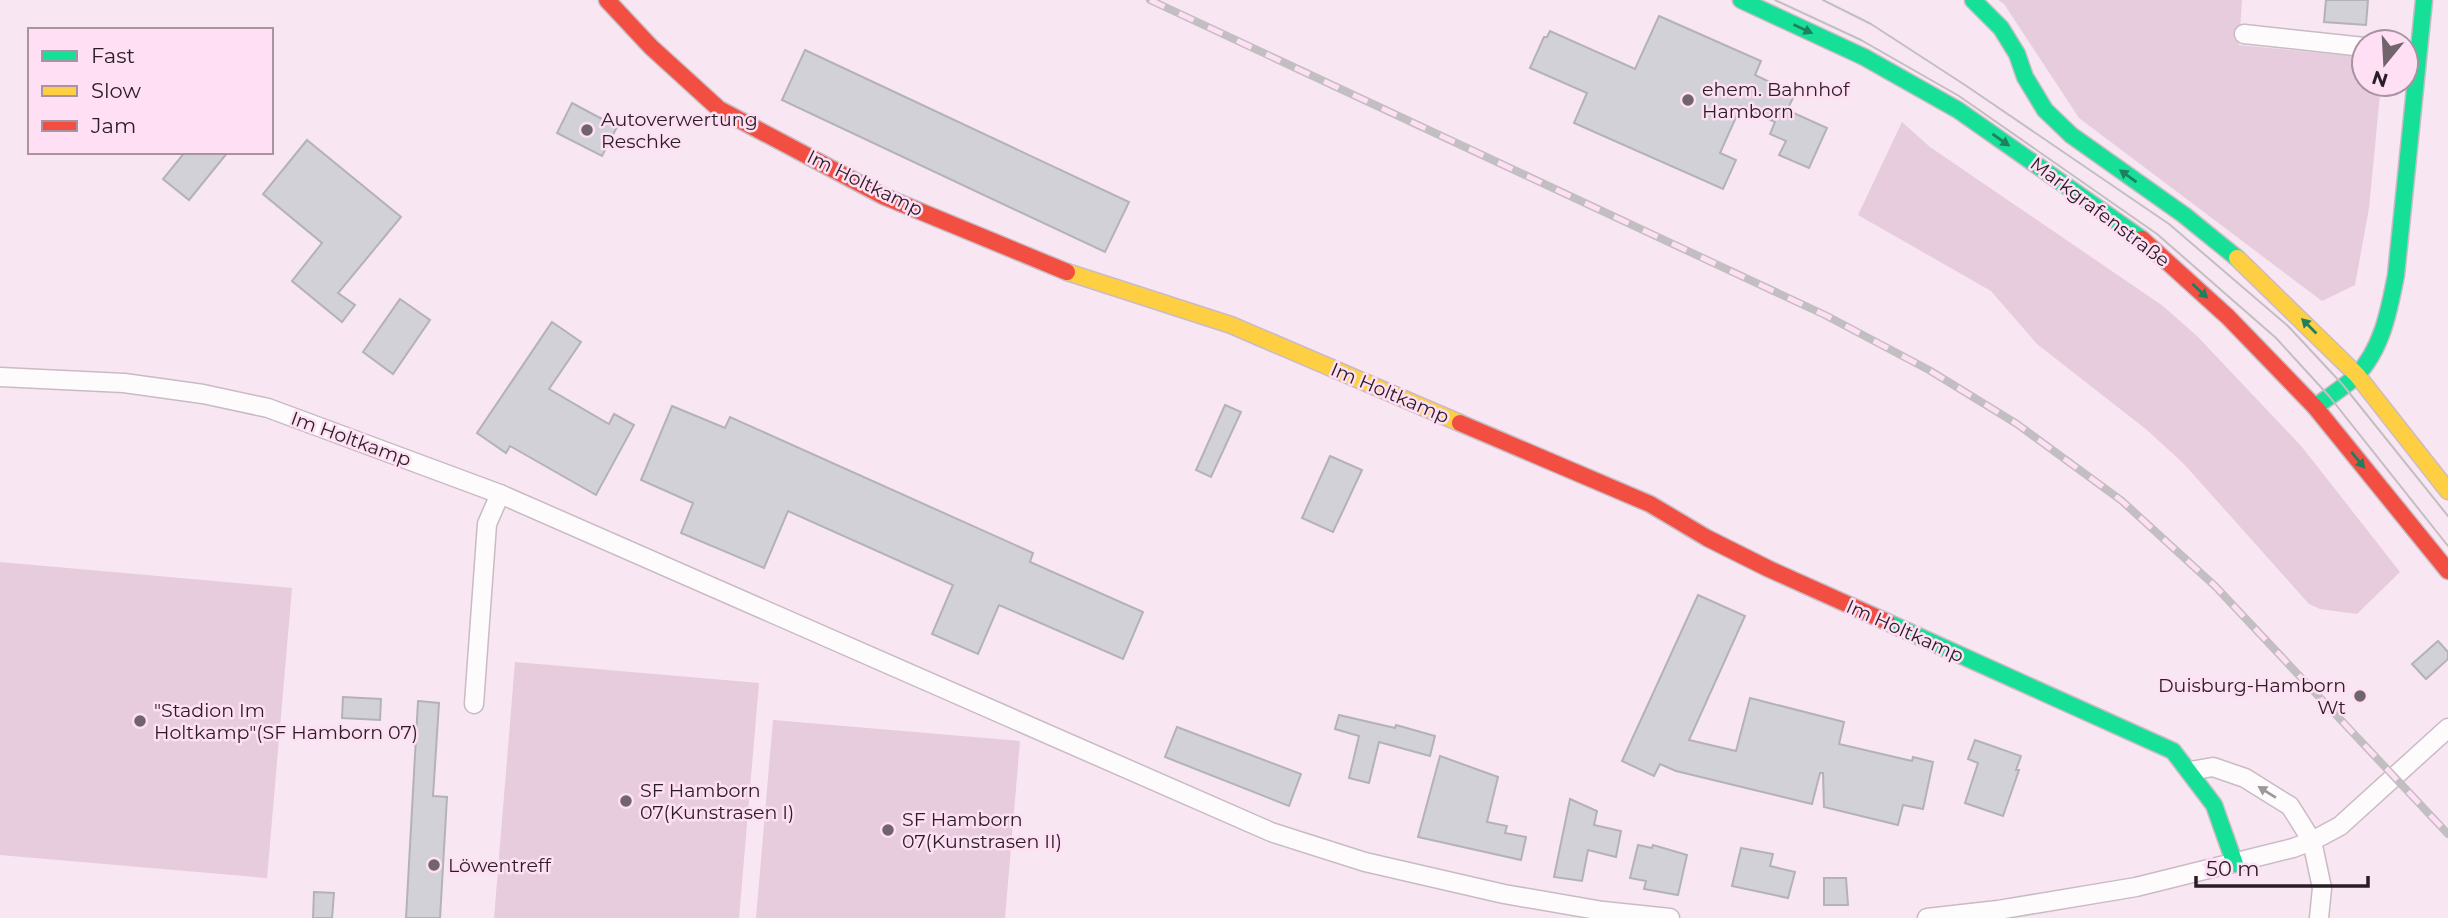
<svg xmlns="http://www.w3.org/2000/svg" width="2448" height="918" font-family="Montserrat,sans-serif">
<style>
.green{fill:#e6ccdd}
.building{fill:#d2d1d8;stroke:#b3b2b9;stroke-width:2}
.lines{fill:none;stroke-linecap:round;stroke-linejoin:round}
.street-casing{stroke:#c9bbc4;stroke-width:21}
.fast-casing{stroke:#c9bbc4;stroke-width:19}
.slow-casing{stroke:#c9bbc4;stroke-width:19}
.jam-casing{stroke:#c9bbc4;stroke-width:19}
.street{stroke:#fefbfd;stroke-width:18}
.fast{stroke:#16e098;stroke-width:16}
.slow{stroke:#ffcf43;stroke-width:16}
.jam{stroke:#f24e42;stroke-width:16}
.tram{stroke:#c2bec1;stroke-width:2}
.rail-casing{stroke:#c2bec1;stroke-width:8}
.rail{stroke:#ffdff4;stroke-width:5;stroke-dasharray:16;stroke-linecap:butt}
.oneway{fill:#207f5e}
.oneway2{fill:#9e989c}
.poi-dot{fill:#71646d;stroke:#ffdff4;stroke-width:2.5}
.labels{text-anchor:middle;dominant-baseline:central;stroke-width:5;stroke-linejoin:round;paint-order:stroke}
.poi-label{font-size:19px;fill:#291e25;stroke:#ffdff4;text-anchor:start}
.street-label{font-size:19px;fill:#291e25;stroke:#ffdff4}
</style>
<rect width="100%" height="100%" fill="#f8e6f2"/>
<g class="green">
<polygon points="1998,0 2242,0 2239,45 2364,57 2364,84 2381,84 2369,208 2355,285 2322,301 2079,118 2004,4"/>
<polygon points="1902,122 1930,147 2163,306 2197,336 2302,447 2400,572 2357,614 2320,609 2309,604 2184,464 2147,430 2037,344 1991,291 1858,215"/>
<polygon points="0,562 292,588 267,878 0,855"/>
<polygon points="515,662 759,683 739,918 494,918"/>
<polygon points="773,720 1020,741 1005,918 756,918"/>
</g>
<g class="building">
<polygon points="2326,0 2368,0 2366,25 2324,22"/>
<polygon points="1659,16 1761,61 1755,75 1795,94 1787,110 1827,128 1809,168 1779,155 1786,141 1770,134 1775,122 1741,106 1720,153 1736,160 1723,189 1574,123 1587,93 1530,68 1544,37 1547,37 1550,31 1635,69"/>
<polygon points="805,50 1129,202 1105,252 782,100"/>
<polygon points="572,103 617,127 602,156 557,133"/>
<polygon points="307,140 401,217 338,293 355,305 342,322 292,281 322,243 263,194"/>
<polygon points="185,152 228,152 189,200 163,179"/>
<polygon points="400,299 430,320 393,374 363,352"/>
<polygon points="552,322 581,342 549,389 609,424 614,414 634,425 596,495 510,446 506,453 477,433"/>
<polygon points="1225,405 1241,412 1211,477 1196,470"/>
<polygon points="672,406 725,428 730,417 1033,553 1030,562 1143,612 1123,659 999,605 978,654 932,634 953,585 788,511 764,568 681,533 693,503 641,480"/>
<polygon points="1330,456 1362,470 1333,532 1302,518"/>
<polygon points="1698,595 1745,616 1689,740 1736,751 1750,698 1844,722 1839,744 1912,761 1913,757 1933,762 1923,809 1903,805 1898,825 1824,807 1823,773 1820,773 1812,804 1676,771 1660,764 1654,776 1622,761"/>
<polygon points="2438,641 2448,652 2448,659 2426,679 2412,664"/>
<polygon points="343,697 381,699 380,720 342,718"/>
<polygon points="418,701 439,703 433,796 447,797 440,918 406,918"/>
<polygon points="1339,715 1395,728 1396,725 1435,736 1430,756 1379,742 1369,783 1349,778 1359,736 1335,729"/>
<polygon points="1177,727 1301,774 1289,806 1165,757"/>
<polygon points="1975,740 2021,756 2016,770 2019,770 2003,816 1965,803 1978,763 1968,759"/>
<polygon points="1440,756 1498,777 1487,822 1507,826 1505,833 1526,837 1521,860 1418,837"/>
<polygon points="1570,799 1597,811 1594,825 1621,831 1616,857 1588,850 1582,881 1554,877"/>
<polygon points="1638,845 1652,848 1653,845 1687,855 1678,895 1644,889 1646,881 1630,878"/>
<polygon points="1741,848 1773,854 1770,866 1795,872 1788,898 1732,886"/>
<polygon points="1824,878 1846,878 1848,905 1824,905"/>
<polygon points="314,892 334,893 332,918 313,918"/>
</g>
<g class="lines">
<g class="street-casing">
<g id="street">
<polyline points="2244,34 2364,47"/>
<polyline points="0,377 124,383 203,394 268,408 500,494 1271,832 1365,862 1504,894 1603,911 1670,918"/>
<polyline points="474,704 487,524 500,494"/>
<polyline points="2190,771 2213,767 2245,778 2290,806 2312,841 2322,888 2319,918"/>
<polyline points="1927,918 1998,910 2136,887 2293,848 2312,841 2340,826 2448,728"/>
</g>
</g>
<g class="fast-casing">
<g id="fast">
<polyline points="1741,0 1864,57 1958,110 2142,239"/>
<polyline points="1973,0 2001,28 2017,54 2025,77 2045,110 2071,135 2184,215 2237,258"/>
<path d="M2315,407C2328,397 2343,388 2355,377C2382,350 2389,311 2396,275L2424,0"/>
<polyline points="1887,622 2173,751 2214,805 2235,864"/>
</g>
</g>
<g class="slow-casing">
<g id="slow">
<polyline points="2237,258 2357,375 2448,491"/>
<polyline points="1067,272 1231,325 1460,423"/>
</g>
</g>
<g class="jam-casing">
<g id="jam">
<polyline points="607,0 651,47 719,109 883,196 1067,272"/>
<polyline points="2142,239 2228,317 2315,407 2448,571"/>
<polyline points="1460,423 1650,504 1707,538 1769,569 1887,622"/>
</g>
</g>
<use href="#street" class="street"/>
<use href="#fast" class="fast"/>
<use href="#slow" class="slow"/>
<use href="#jam" class="jam"/>
<g class="tram">
<polyline points="1775,0 1861,40 1959,96 2157,234 2276,338 2329,396 2448,546"/>
<polyline points="1823,0 1871,24 1965,85 2169,224 2288,326 2343,385 2448,516"/>
</g>
<g class="rail-casing">
<polyline id="rail" points="1150,0 1825,315 1929,370 2017,424 2122,501 2215,586 2448,834"/>
</g>
<use href="#rail" class="rail"/>
</g>
<defs><path id="oneway-solid" d="M-6-.8H1V-3.2L6.5 0L1 3.2V.8H-6Z" transform="scale(1.75)"/></defs>
<g class="oneway">
<use href="#oneway-solid" transform="translate(1803 29) rotate(25)"/>
<use href="#oneway-solid" transform="translate(2001 140) rotate(35)"/>
<use href="#oneway-solid" transform="translate(2128 176) rotate(-144)"/>
<use href="#oneway-solid" transform="translate(2200 291) rotate(43)"/>
<use href="#oneway-solid" transform="translate(2309 326) rotate(-135)"/>
<use href="#oneway-solid" transform="translate(2358 460) rotate(51)"/>
</g>
<use class="oneway2" href="#oneway-solid" transform="translate(2267 792) rotate(-148)"/>
<g class="poi-dot">
<circle cx="1688" cy="100" r="7"/>
<circle cx="587" cy="130" r="7"/>
<circle cx="2360" cy="696" r="7"/>
<circle cx="140" cy="721" r="7"/>
<circle cx="626" cy="801" r="7"/>
<circle cx="888" cy="830" r="7"/>
<circle cx="434" cy="865" r="7"/>
</g>
<g class="labels">
<g class="poi-label">
<text x="1702" y="89">ehem. Bahnhof<tspan x="1702" dy="22">Hamborn</tspan></text>
<text x="601" y="119">Autoverwertung<tspan x="601" dy="22">Reschke</tspan></text>
<text x="2346" y="685" text-anchor="end">Duisburg-Hamborn<tspan x="2346" dy="22">Wt</tspan></text>
<text x="154" y="710">"Stadion Im<tspan x="154" dy="22">Holtkamp"(SF Hamborn 07)</tspan></text>
<text x="640" y="790">SF Hamborn<tspan x="640" dy="22">07(Kunstrasen I)</tspan></text>
<text x="902" y="819">SF Hamborn<tspan x="902" dy="22">07(Kunstrasen II)</tspan></text>
<text x="448" y="865">Löwentreff</text>
</g>
<g class="street-label">
<text transform="translate(865 183) rotate(26)">Im Holtkamp</text>
<text transform="translate(2100 212) rotate(37)">Markgrafenstraße</text>
<text transform="translate(1390 393) rotate(23)">Im Holtkamp</text>
<text transform="translate(351 439) rotate(20)">Im Holtkamp</text>
<text transform="translate(1905 631) rotate(24)">Im Holtkamp</text>
</g>
</g>
<rect x="28" y="28" width="245" height="126" fill="#ffdff4" stroke="#a992a1" stroke-width="2"/>
<rect x="42" y="51" width="35" height="10" fill="#16e098" stroke="#a992a1" stroke-width="2"/>
<text x="91" y="63" font-size="21" fill="#291e25">Fast</text>
<rect x="42" y="86" width="35" height="10" fill="#ffcf43" stroke="#a992a1" stroke-width="2"/>
<text x="91" y="98" font-size="21" fill="#291e25">Slow</text>
<rect x="42" y="121" width="35" height="10" fill="#f24e42" stroke="#a992a1" stroke-width="2"/>
<text x="91" y="133" font-size="21" fill="#291e25">Jam</text>
<g transform="translate(2385 63) rotate(198)"><circle r="33" fill="#ffdff4" stroke="#a992a1" stroke-width="2"/>
<path d="M0-5L12 26L0 18L-12 26Z" fill="#71646d"/>
<text y="-10" font-size="19" font-weight="bold" text-anchor="middle" fill="#291e25">N</text>
</g>
<path d="M2196 876v10h172v-10" fill="none" stroke="#291e25" stroke-width="3.5"/>
<text x="2206" y="876" font-size="21" fill="#291e25" stroke="#ffdff4" stroke-width="5" paint-order="stroke">50 m</text>
</svg>
